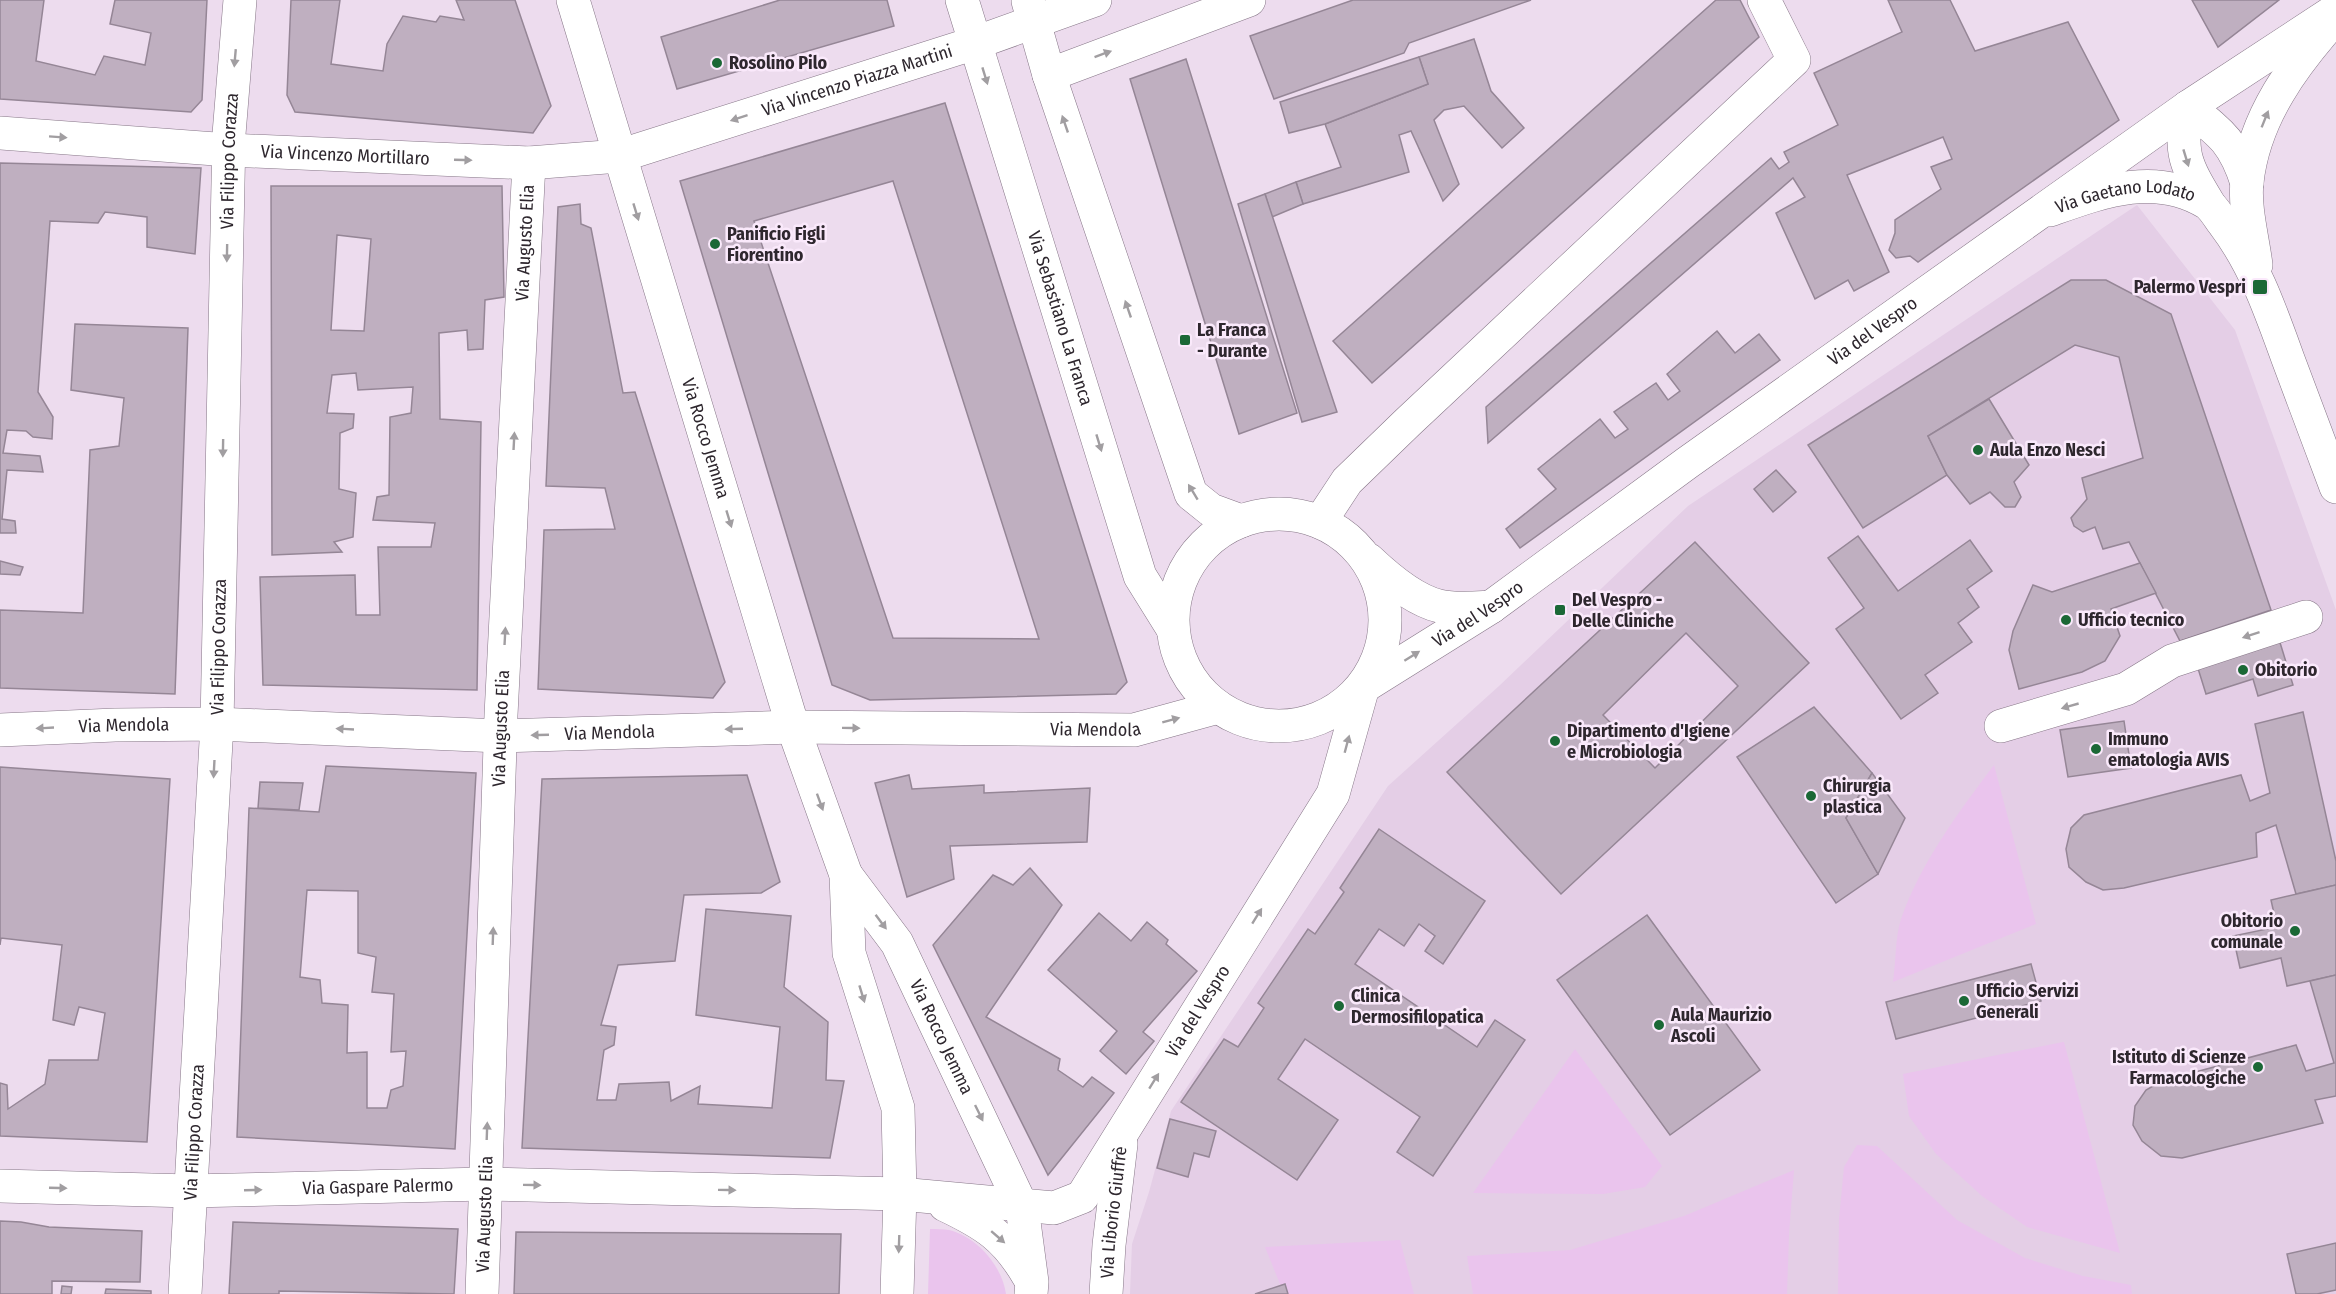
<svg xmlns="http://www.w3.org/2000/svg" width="2336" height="1294" font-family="'Fira Sans Condensed',sans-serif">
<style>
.built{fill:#e4cee6}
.green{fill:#eac4ed}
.building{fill:#bfafc0;stroke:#958696;stroke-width:1.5;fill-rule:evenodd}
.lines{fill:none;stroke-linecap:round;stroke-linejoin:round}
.minor-casing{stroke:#867687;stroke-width:34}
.tertiary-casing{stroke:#867687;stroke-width:34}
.minor{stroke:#fff;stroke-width:33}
.tertiary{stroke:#fff;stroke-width:33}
.oneway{fill:#a19ea1}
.poi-dot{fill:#1b6836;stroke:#fae9fb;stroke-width:2}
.labels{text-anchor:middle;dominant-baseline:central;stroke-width:5;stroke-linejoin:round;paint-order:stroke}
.poi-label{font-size:18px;font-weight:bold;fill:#2e272e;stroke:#fae9fb;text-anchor:start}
.street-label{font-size:18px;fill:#2e272e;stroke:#fae9fb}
</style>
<rect width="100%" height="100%" fill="#eddcee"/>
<polygon class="built" points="2137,205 2235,330 2336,610 2336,1294 1130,1294 1132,1244 1149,1192 1171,1111 1388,786 1499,686 1688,506"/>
<g class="green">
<path d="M1994,765L2036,924L1893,982C1896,962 1895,938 1901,919C1921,862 1958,813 1994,765Z"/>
<polygon points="2063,1042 2064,1042 2120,1253 2027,1227 1982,1196 1936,1154 1909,1116 1903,1074"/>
<polygon points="1575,1049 1662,1166 1645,1187 1603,1194 1473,1193"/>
<polygon points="1857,1145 1877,1146 1957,1220 2025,1258 2083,1276 2131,1285 2132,1294 1838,1294 1839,1219 1844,1167"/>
<polygon points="1794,1170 1789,1234 1787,1294 1473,1294 1467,1256 1570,1250 1684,1216"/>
<path d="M930,1229C936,1229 943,1229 949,1230C977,1237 1002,1266 1006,1294H928Z"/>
<polygon points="1400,1240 1414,1294 1284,1294 1265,1247"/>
</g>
<g class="building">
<polygon points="0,0 44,0 36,61 95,75 104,56 145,65 151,33 110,24 115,0 207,0 202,100 191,112 0,99"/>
<polygon points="291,0 340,0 331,64 383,71 387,44 403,16 436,22 440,16 464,20 456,0 515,0 551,106 533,133 295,112 287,95"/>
<polygon points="780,0 887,0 894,26 677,89 661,37"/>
<polygon points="1353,0 1531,0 1409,43 1404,53 1274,99 1250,36"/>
<polygon points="1716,0 1740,0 1759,37 1372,383 1333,341"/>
<polygon points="1888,0 1950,0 1975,51 2068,22 2119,120 1918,262 1910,256 1896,258 1889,250 1895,233 1895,220 1941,189 1931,167 1952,159 1943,137 1847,175 1889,272 1854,291 1848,280 1815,299 1776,213 1805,197 1793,178 1488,443 1486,407 1771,158 1779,169 1789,162 1784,152 1838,125 1814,73 1902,32"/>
<polygon points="2192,0 2279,0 2218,47"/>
<polygon points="1474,39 1491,91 1524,128 1502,148 1464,106 1444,110 1434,120 1459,184 1443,201 1411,131 1399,135 1409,172 1303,204 1296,182 1341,167 1325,124 1428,84 1419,57"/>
<polygon points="1419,57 1428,84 1325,124 1289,133 1280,102"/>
<polygon points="1186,59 1297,413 1239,434 1130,79"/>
<path d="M945,103L1127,682L1116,694L870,700L832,685L680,181ZM893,181L1039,639L893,638L754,221Z"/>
<polygon points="0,163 201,168 195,254 147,247 147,217 105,212 98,223 50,221 38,392 53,417 52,439 33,437 26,431 7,430 3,453 40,456 43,472 7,470 2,519 15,521 16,533 0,533"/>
<polygon points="1296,182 1303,204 1272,217 1265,194"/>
<path d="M271,186H502L504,297L485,300L483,349L468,350L467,330L439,333L440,419L481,422L477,690L263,685L260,577L355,575L356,615H380L378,547H431L435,523L373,520L377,497L389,495L390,417L411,413L413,387L358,390L356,373L332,375L327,413L354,414L353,428L340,433L339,489L356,493L353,537L334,542L342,552L272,555ZM337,235L371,239L364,331L331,330Z"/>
<polygon points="1265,194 1337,412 1302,422 1238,204"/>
<polygon points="580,204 581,224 591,228 623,393 635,392 725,682 713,698 538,689 544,530 615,529 605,488 546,486 558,207"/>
<polygon points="2071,280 2106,280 2171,314 2271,610 2180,641 2129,542 2103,549 2095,527 2083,532 2074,526 2071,518 2087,499 2082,478 2143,458 2119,357 2075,345 1928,436 1947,475 1863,528 1808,445"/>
<polygon points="75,324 188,328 175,694 0,688 0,610 83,613 90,450 119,446 124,398 71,390"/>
<polygon points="1717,331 1735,353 1759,334 1780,360 1520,548 1506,529 1556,489 1538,469 1600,419 1615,438 1628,429 1614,412 1656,383 1668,400 1680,391 1667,374"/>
<polygon points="1989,399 2029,465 2014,482 2021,497 2015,507 2005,507 1990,492 1970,504 1947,475 1928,436"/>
<polygon points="1776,470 1796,492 1773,512 1754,489"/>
<polygon points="1858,536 1898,591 1970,540 1992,571 1967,589 1979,607 1958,623 1972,642 1925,675 1938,693 1901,719 1836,629 1864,608 1828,558"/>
<path d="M1695,542L1809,663L1561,894L1447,772ZM1686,633L1738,686L1655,768L1603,715Z"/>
<polygon points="0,561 23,567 20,575 0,574"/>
<polygon points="2140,563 2156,593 2111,609 2120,636 2105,661 2082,672 2019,689 2009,650 2013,631 2033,585 2052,592"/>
<polygon points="2278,636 2293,685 2258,696 2253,679 2206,694 2196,662"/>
<polygon points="1814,707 1872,773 1846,818 1878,874 1836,903 1737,757"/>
<polygon points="2303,712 2336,861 2336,885 2296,894 2276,825 2256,833 2257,857 2124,888 2103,890 2086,882 2069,867 2066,849 2071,828 2084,815 2241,775 2250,801 2270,793 2255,724"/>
<polygon points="2124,721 2131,768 2068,777 2060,730"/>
<path d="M326,766L476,773L455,1149L237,1137L249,808L319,812ZM307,890L358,891V953L376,957L372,992L394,994L391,1052L406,1051L403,1086L391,1090L387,1108H367V1052L347,1053L348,1005L322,1003L320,980L300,977Z"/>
<polygon points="0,767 170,779 147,1142 0,1136 0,1083 7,1085 8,1109 45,1084 49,1060 98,1060 105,1013 79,1007 74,1025 53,1020 62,945 1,938 0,945"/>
<polygon points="1872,773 1905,818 1878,874 1846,818"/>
<polygon points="747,775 780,882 761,893 684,895 675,961 618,965 601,1025 616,1027 614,1045 604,1050 597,1100 616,1100 619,1084 669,1082 671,1101 700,1086 698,1104 772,1108 780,1027 696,1015 706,909 791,916 784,987 828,1022 826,1080 844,1081 830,1158 522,1148 542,779"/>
<polygon points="909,775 912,789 984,785 984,793 1090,788 1087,842 950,846 954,879 907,897 875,783"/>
<polygon points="260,782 303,783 299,810 258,808"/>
<polygon points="1379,829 1485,901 1443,964 1425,951 1435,936 1419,924 1404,946 1379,929 1355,964 1477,1047 1495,1020 1525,1040 1433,1176 1397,1152 1420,1117 1305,1039 1278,1079 1338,1120 1297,1180 1181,1102 1224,1039 1238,1047 1264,1008 1258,1003 1308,929 1315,934 1344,892 1340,888"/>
<polygon points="1030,868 1062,905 986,1017 1060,1059 1058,1070 1083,1087 1092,1077 1114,1093 1048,1175 933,945 993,875 1013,885"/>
<polygon points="2336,885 2336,975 2287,986 2281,958 2240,968 2233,936 2277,927 2271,900"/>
<polygon points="1099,913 1131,941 1147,922 1168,940 1166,944 1197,971 1143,1032 1154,1041 1126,1074 1100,1051 1117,1031 1048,970"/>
<polygon points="1647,915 1760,1070 1670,1135 1557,980"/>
<polygon points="2031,964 2041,1001 1896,1039 1886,1002"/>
<polygon points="2336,975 2336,1096 2315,1100 2323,1123 2182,1158 2161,1156 2142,1141 2133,1125 2135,1106 2146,1090 2162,1081 2296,1045 2306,1071 2334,1063 2310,981"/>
<polygon points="1170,1119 1216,1131 1209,1157 1194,1153 1188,1177 1157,1168"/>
<polygon points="0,1221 21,1222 49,1227 142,1231 140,1282 52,1281 52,1294 0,1294"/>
<polygon points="233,1222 458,1229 454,1294 279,1291 279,1294 229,1294"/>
<polygon points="516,1232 841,1234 839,1294 514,1294"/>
<polygon points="2336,1243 2336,1290 2317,1294 2296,1294 2287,1254"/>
<polygon points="1285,1284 1288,1294 1255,1294"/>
<polygon points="62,1286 72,1287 71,1294 61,1294"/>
<polygon points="106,1289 151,1291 151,1294 105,1294"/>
</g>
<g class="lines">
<g class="minor-casing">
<g id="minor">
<path id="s1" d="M573,0L793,727L846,875L849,953L898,1108L900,1194L897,1294"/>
<path id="s2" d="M962,0L1140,576L1173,629"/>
<polyline points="1028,1 1049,75 1191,494 1211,510 1241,521"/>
<polyline points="1049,75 1249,0"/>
<path id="s3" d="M0,133L229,150L529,163L619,156L975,43L1095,0"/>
<path d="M2209,204C2186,166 2178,152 2188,107C2221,133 2234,142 2247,183"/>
<path id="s4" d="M2050,210C2101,192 2155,171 2207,203C2214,208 2219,218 2224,224C2255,265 2271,312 2288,359C2304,402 2320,445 2336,487"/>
<path d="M2256,265C2253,240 2244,207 2247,182C2254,117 2294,64 2336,17"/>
<polyline points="1320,522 1347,481 1408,422 1794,60 1764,0"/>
<polyline points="2001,726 2126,689 2172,661 2306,617"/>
<path id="s5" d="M0,730L115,725L217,724L500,736L793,727L1134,730L1218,707"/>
<path id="s6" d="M846,875L897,943L1022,1207L1032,1282L1031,1294"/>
<path id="s7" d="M0,1186L190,1191L485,1184L900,1194L1054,1208L1082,1197L1333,794L1363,687"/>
<path d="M945,1205C985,1224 1006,1237 1029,1277"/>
<path id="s8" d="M185,1294L217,724L229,134L240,0"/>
<path id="s9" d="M482,1294L501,715L529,163"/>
<path id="s10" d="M1106,1294L1109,1245L1121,1144"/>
</g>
</g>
<g class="tertiary-casing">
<g id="tertiary">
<circle cx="1279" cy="620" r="106"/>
<path d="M1369,560C1388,578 1414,600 1439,606C1456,610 1474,608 1491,607"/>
<path id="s11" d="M1363,687L1491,607L1687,463L2188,107L2336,10"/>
</g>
</g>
<use href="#minor" class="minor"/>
<use href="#tertiary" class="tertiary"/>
</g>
<defs><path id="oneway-solid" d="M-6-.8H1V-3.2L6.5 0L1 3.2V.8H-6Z" transform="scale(1.5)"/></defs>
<g class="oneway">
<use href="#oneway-solid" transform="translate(1103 54) rotate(-20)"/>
<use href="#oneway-solid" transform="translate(235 58) rotate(95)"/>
<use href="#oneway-solid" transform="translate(985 76) rotate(73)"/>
<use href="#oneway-solid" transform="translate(739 118) rotate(162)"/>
<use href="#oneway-solid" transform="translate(2265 119) rotate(-68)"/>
<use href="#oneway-solid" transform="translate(1065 124) rotate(-109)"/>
<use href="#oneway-solid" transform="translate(58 137) rotate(4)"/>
<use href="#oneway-solid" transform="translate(2186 158) rotate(73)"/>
<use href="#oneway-solid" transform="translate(463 160) rotate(2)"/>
<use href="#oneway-solid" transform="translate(636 212) rotate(73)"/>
<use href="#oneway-solid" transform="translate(227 253) rotate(91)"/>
<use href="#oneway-solid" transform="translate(1128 309) rotate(-109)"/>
<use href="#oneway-solid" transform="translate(514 441) rotate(-87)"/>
<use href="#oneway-solid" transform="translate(1099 443) rotate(73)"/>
<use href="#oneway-solid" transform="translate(223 448) rotate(91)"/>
<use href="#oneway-solid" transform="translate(1193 492) rotate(-121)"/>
<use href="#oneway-solid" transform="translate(729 519) rotate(73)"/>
<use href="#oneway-solid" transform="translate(2251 635) rotate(162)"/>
<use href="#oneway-solid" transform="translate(505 636) rotate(-87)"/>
<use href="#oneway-solid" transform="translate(1412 656) rotate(-32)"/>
<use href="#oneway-solid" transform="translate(2070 706) rotate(164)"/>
<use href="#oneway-solid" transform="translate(1171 720) rotate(-15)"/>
<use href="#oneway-solid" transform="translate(45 728) rotate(177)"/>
<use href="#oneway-solid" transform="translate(851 728) rotate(1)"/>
<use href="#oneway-solid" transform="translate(345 729) rotate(-177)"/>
<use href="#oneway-solid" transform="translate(734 729) rotate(178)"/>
<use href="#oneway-solid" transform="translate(540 735) rotate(178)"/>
<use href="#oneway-solid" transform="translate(1347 744) rotate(-75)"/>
<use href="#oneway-solid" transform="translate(214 769) rotate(93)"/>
<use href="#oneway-solid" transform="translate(820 802) rotate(70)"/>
<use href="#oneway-solid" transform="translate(1257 916) rotate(-58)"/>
<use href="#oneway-solid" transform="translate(881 922) rotate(53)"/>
<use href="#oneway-solid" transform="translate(493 936) rotate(-88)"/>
<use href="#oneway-solid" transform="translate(862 994) rotate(73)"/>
<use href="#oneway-solid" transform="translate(1154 1081) rotate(-58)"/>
<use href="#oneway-solid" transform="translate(979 1113) rotate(64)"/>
<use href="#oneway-solid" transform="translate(487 1131) rotate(-88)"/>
<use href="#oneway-solid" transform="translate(532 1185) rotate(1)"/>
<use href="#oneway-solid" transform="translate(58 1188) rotate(2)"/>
<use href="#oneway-solid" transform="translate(253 1190) rotate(-2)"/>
<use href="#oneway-solid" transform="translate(727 1190) rotate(1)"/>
<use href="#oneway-solid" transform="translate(998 1237) rotate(41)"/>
<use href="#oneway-solid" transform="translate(899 1244) rotate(92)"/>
</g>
<g class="poi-dot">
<circle cx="717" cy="63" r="6"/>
<circle cx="715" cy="244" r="6"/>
<rect x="2252" y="279" width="16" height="16" rx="3"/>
<rect x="1179" y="334" width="12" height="12" rx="3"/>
<circle cx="1978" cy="450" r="6"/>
<rect x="1554" y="604" width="12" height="12" rx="3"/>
<circle cx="2066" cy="620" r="6"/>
<circle cx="2243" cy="670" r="6"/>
<circle cx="1555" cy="741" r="6"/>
<circle cx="2096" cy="749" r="6"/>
<circle cx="1811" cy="796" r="6"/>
<circle cx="2295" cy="931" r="6"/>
<circle cx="1964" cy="1001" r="6"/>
<circle cx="1339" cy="1006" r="6"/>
<circle cx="1659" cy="1025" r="6"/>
<circle cx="2258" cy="1067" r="6"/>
</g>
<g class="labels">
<g class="poi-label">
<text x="729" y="63">Rosolino Pilo</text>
<text x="727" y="234">Panificio Figli<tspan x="727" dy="21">Fiorentino</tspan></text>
<text x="2246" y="287" text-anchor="end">Palermo Vespri</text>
<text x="1197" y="330">La Franca<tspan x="1197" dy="21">- Durante</tspan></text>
<text x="1990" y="450">Aula Enzo Nesci</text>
<text x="1572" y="600">Del Vespro -<tspan x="1572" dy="21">Delle Cliniche</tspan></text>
<text x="2078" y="620">Ufficio tecnico</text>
<text x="2255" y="670">Obitorio</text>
<text x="1567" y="731">Dipartimento d'Igiene<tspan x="1567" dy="21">e Microbiologia</tspan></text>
<text x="2108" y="739">Immuno<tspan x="2108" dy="21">ematologia AVIS</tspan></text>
<text x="1823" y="786">Chirurgia<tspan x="1823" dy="21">plastica</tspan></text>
<text x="2283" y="921" text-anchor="end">Obitorio<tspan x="2283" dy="21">comunale</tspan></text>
<text x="1976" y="991">Ufficio Servizi<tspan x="1976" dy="21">Generali</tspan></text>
<text x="1351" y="996">Clinica<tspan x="1351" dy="21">Dermosifilopatica</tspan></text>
<text x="1671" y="1015">Aula Maurizio<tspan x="1671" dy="21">Ascoli</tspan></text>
<text x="2246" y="1057" text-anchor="end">Istituto di Scienze<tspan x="2246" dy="21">Farmacologiche</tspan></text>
</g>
<g class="street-label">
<text stroke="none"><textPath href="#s3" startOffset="870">Via Vincenzo Piazza Martini</textPath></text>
<text stroke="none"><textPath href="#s3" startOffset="346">Via Vincenzo Mortillaro</textPath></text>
<text stroke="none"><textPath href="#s8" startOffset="1134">Via Filippo Corazza</textPath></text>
<text stroke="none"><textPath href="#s4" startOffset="78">Via Gaetano Lodato</textPath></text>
<text stroke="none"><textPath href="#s9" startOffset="1052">Via Augusto Elia</textPath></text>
<text stroke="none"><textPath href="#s2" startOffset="333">Via Sebastiano La Franca</textPath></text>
<text stroke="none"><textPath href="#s11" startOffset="622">Via del Vespro</textPath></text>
<text stroke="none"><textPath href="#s1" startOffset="458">Via Rocco Jemma</textPath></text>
<text stroke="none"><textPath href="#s11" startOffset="136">Via del Vespro</textPath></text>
<text stroke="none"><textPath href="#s8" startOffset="648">Via Filippo Corazza</textPath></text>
<text stroke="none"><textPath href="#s5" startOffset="124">Via Mendola</textPath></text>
<text stroke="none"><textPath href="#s9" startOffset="566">Via Augusto Elia</textPath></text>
<text stroke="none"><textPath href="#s5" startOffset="1096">Via Mendola</textPath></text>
<text stroke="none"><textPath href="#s5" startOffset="610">Via Mendola</textPath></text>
<text stroke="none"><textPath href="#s7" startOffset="1304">Via del Vespro</textPath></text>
<text stroke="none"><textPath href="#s6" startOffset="189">Via Rocco Jemma</textPath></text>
<text stroke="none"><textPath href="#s8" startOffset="162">Via Filippo Corazza</textPath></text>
<text stroke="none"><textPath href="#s7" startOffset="378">Via Gaspare Palermo</textPath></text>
<text stroke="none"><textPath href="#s10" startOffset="82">Via Liborio Giuffrè</textPath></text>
<text stroke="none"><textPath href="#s9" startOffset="80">Via Augusto Elia</textPath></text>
</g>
</g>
</svg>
